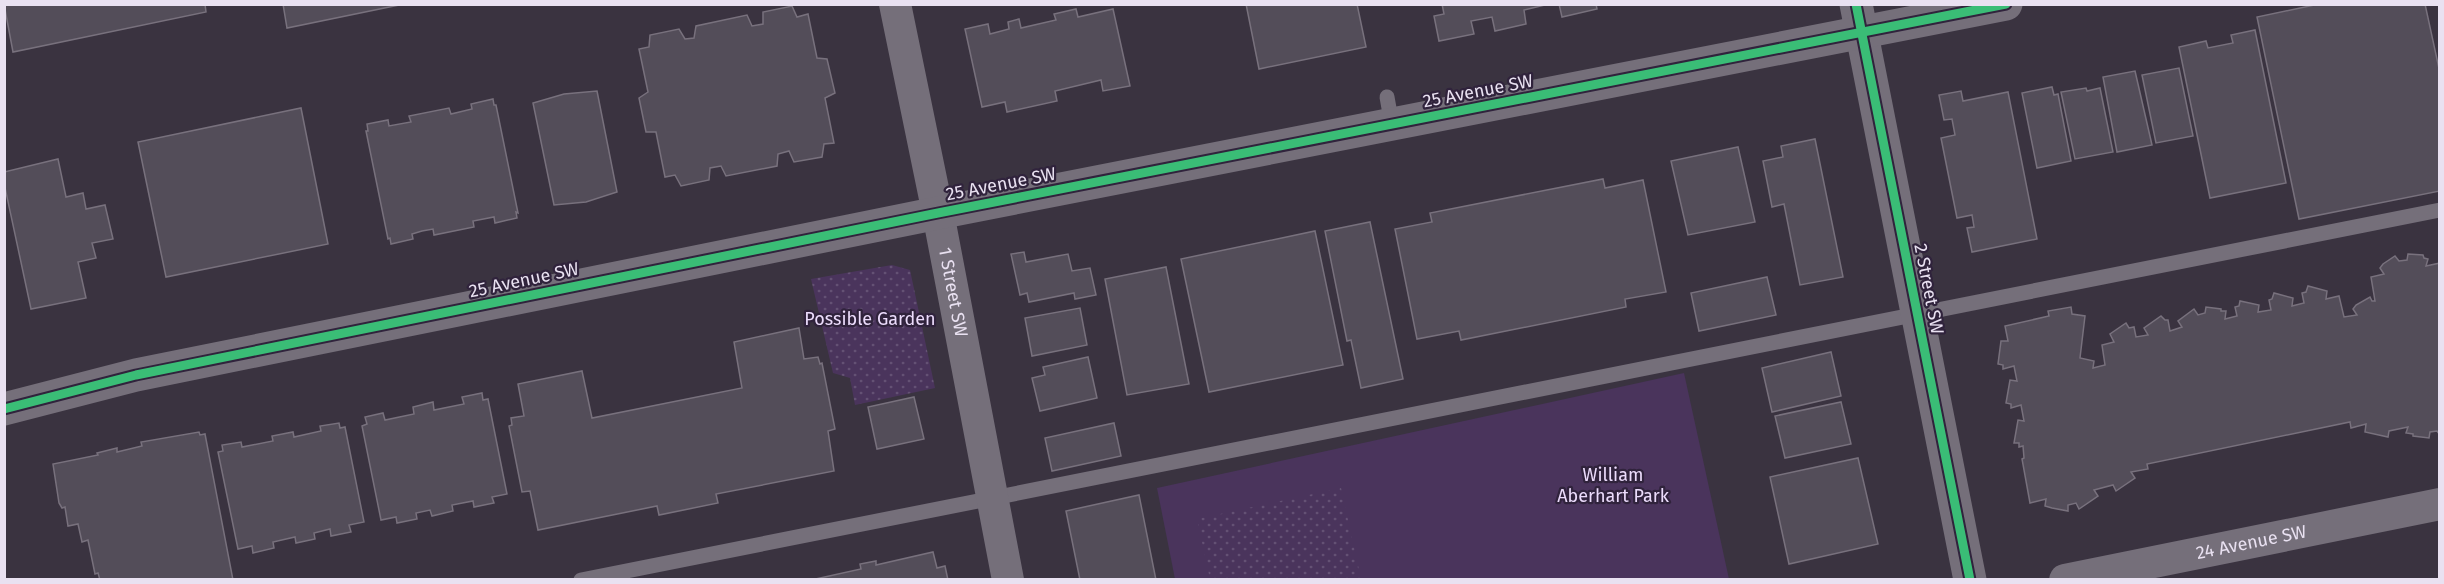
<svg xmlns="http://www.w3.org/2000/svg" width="2444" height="584" font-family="'Fira Sans',sans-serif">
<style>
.park{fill:#4a345c}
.garden{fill:url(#garden-dots)}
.building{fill:#534d59;stroke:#78717d;stroke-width:1.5}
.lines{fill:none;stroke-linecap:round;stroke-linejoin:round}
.service{stroke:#756f7a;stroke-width:15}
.minor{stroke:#756f7a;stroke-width:32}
.tertiary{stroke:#756f7a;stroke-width:33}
.cycleway-casing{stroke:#30233c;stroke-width:13}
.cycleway{stroke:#3abd76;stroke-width:9}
.labels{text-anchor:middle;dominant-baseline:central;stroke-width:4.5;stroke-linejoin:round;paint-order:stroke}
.street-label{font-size:18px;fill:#e9e1f1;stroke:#30233c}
.park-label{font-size:18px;fill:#ecdcfc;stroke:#30233c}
</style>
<defs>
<pattern id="garden-dots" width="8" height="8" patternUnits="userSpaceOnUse" patternTransform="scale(1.5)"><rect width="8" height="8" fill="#4a345c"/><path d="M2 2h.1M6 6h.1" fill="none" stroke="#645174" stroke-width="1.8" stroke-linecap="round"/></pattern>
</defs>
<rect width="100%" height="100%" fill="#3a3340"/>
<polygon class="park" points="1684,373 1729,579 1175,579 1157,488"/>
<g class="garden">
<polygon points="892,265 910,270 935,388 855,405 850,378 833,373 811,279"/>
<polygon points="1341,488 1361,579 1210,579 1197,519"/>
</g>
<g class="building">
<polygon points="4,4 205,4 206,12 13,52"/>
<polygon points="283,4 404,4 287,28"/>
<polygon points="1246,4 1357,4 1366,47 1259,69"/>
<polygon points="1442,4 1549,4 1524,10 1526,24 1495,31 1492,17 1471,21 1474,34 1439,41 1434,16 1444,14"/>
<polygon points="1559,4 1596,4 1597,9 1562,17"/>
<polygon points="2319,4 2425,4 2440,73 2440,191 2299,219 2257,17"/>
<polygon points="792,6 797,17 808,14 817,58 827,59 835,93 825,98 834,143 824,144 822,157 794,162 789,151 778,154 777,166 726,176 721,166 710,168 709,180 681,186 675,175 665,177 656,132 646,132 639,98 648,92 639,49 649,47 650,35 679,29 685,39 694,38 696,26 747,15 752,26 763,24 763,12"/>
<polygon points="1076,9 1078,17 1113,9 1130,86 1103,91 1101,80 1055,91 1057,101 1007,112 1005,102 982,107 965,29 988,24 990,34 1009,29 1008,22 1019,19 1021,28 1056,20 1054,14"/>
<polygon points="2255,30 2286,183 2210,198 2179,47 2206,41 2208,48 2233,43 2231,35"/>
<polygon points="2179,68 2193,136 2156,143 2142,75"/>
<polygon points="2135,71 2152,145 2117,152 2103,77"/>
<polygon points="2052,87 2054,95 2058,94 2071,161 2037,168 2022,93"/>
<polygon points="2086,88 2087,91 2100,88 2113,152 2075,159 2061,92"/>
<polygon points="597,91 617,192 586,202 554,205 533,103 564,94"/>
<polygon points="1961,91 1963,101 2008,92 2037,239 1972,252 1967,228 1974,227 1972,215 1957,218 1941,138 1955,135 1952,119 1944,120 1939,95"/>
<polygon points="493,99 494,105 496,105 518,213 516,212 517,218 495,223 494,217 473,221 474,227 434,235 433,229 422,231 412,234 413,239 391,244 390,238 388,239 366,131 368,131 367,124 388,120 389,126 411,122 409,116 449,108 451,114 472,109 471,104"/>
<polygon points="301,108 328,244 166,277 138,142"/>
<polygon points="1815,139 1843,277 1800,285 1784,204 1772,207 1763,161 1783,157 1781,146"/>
<polygon points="1738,147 1755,222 1688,235 1671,161"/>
<polygon points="58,159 66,197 83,193 86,209 105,205 113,239 92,243 96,258 78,262 86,298 31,309 4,183 4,172"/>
<polygon points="1603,179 1605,188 1643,180 1666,292 1625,299 1626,307 1461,340 1459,331 1417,339 1395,229 1432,222 1430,213"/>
<polygon points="1370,222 1403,379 1361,388 1351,340 1347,341 1325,231"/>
<polygon points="1315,231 1343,365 1209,392 1181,259"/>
<polygon points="1024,252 1026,262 1068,254 1072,271 1090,268 1096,295 1075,299 1074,293 1029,302 1027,293 1020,295 1011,254"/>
<polygon points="2408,254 2423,255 2424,258 2428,259 2426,266 2440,263 2440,435 2437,431 2430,432 2429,438 2413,436 2413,434 2406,433 2408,427 2389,431 2388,437 2365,432 2366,424 2351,428 2350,422 2147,464 2148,469 2131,472 2135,478 2116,491 2113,485 2094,490 2098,496 2079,509 2076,503 2068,505 2068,511 2052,508 2045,506 2046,499 2030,503 2022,459 2024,458 2023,446 2019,447 2019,443 2014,443 2018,420 2024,421 2021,405 2011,408 2011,404 2006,403 2010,380 2017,381 2014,366 2003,369 2003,365 1998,364 2001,341 2008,341 2005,326 2049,316 2048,311 2071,307 2072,314 2085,316 2080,358 2094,361 2093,368 2105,365 2102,345 2114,342 2110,334 2126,323 2129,328 2134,327 2136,337 2148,335 2144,328 2161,316 2165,320 2168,320 2170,331 2182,327 2178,321 2194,309 2198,315 2205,313 2206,307 2221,309 2221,311 2226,311 2225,319 2237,316 2235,307 2239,306 2240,301 2259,305 2258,312 2271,310 2269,300 2272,299 2274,293 2293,298 2292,306 2304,303 2302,293 2306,292 2308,286 2327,291 2326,299 2339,296 2344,317 2357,315 2353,309 2356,305 2370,297 2372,301 2375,301 2371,277 2384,274 2380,268 2383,264 2395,256 2399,261 2407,260"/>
<polygon points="1166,267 1189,384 1127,395 1105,279"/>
<polygon points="1767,277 1776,315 1699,331 1691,293"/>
<polygon points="1080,308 1087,345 1032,356 1025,318"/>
<polygon points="799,328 804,359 818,357 820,364 822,363 835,429 828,431 834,471 716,494 718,503 659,515 657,506 538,530 530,491 522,492 509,426 512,425 511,418 524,416 518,384 582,371 592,418 742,388 734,342"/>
<polygon points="1831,352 1841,396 1772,412 1762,368"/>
<polygon points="1088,357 1097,398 1040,411 1032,378 1045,375 1043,367"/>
<polygon points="482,393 483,400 488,399 507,494 492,497 494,503 474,507 473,501 452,505 453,511 432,516 430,510 416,513 417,519 397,523 396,517 381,520 362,426 367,424 365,417 383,413 385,420 414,414 413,407 433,402 434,410 464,404 462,397"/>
<polygon points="914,397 924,439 877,449 868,407"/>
<polygon points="1841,402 1851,444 1785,458 1775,416"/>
<polygon points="339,423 340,428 345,427 364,522 349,525 351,532 331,536 330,529 314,533 315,539 296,543 295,537 273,542 274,548 253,553 252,546 238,549 218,452 223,451 222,445 241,442 242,447 273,441 272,436 293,432 294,437 321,431 320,426"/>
<polygon points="1114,423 1121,456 1052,471 1045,438"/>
<polygon points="199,432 200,435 205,434 233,580 100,580 98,573 95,574 88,540 82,542 78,524 68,526 65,507 62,508 59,503 53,464 98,455 97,453 117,448 117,452 142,446 141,442"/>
<polygon points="1858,458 1878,544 1789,564 1770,477"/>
<polygon points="1139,495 1156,580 1080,580 1066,511"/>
<polygon points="933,552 937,568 945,566 948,580 811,580 861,569 860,564 876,561 876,565"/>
</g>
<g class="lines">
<g class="service">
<polyline points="1387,97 1392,125"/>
<polyline points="581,580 2440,210"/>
</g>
<g class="minor">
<path id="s1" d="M895,4L938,213L1008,580"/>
<path id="s2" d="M2065,580L2440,504"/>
</g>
<g class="tertiary">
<polyline points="1856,4 1970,580"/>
<polyline points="4,409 136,375 938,213 2006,4"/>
</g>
<g class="cycleway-casing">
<g id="cycleway">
<polyline points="1856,4 1970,580"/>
<polyline points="4,409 136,375 938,213 2006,4"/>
</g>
</g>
<use href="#cycleway" class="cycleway"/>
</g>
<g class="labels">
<g class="street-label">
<text transform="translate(1478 91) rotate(-11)">25 Avenue SW</text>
<text transform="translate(1001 184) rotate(-11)">25 Avenue SW</text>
<text transform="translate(524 280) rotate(-12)">25 Avenue SW</text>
<text transform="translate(1929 289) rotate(79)">2 Street SW</text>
<text stroke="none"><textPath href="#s1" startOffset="294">1 Street SW</textPath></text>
<text stroke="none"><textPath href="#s2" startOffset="190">24 Avenue SW</textPath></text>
</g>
<g class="park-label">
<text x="870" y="319">Possible Garden</text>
<text x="1613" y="475">William<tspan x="1613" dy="21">Aberhart Park</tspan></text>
</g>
</g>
<rect width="2444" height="584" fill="none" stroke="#e9e1f1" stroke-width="12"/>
</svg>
